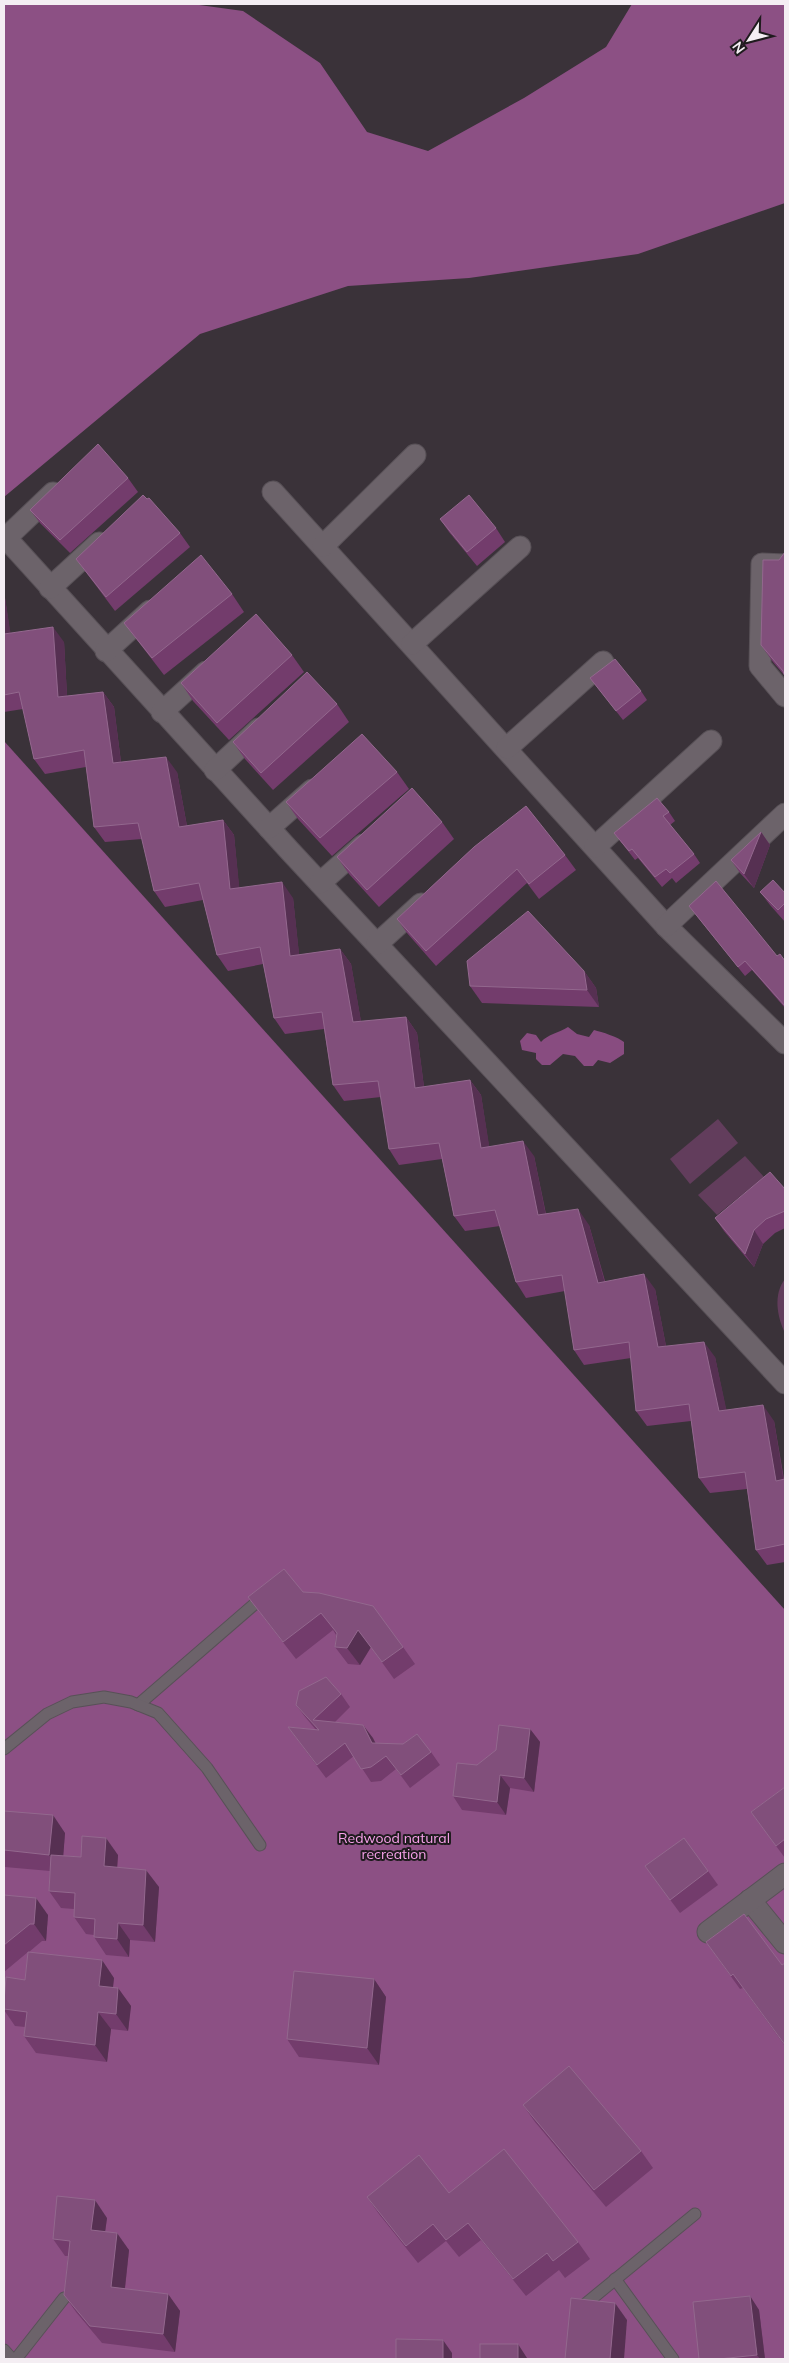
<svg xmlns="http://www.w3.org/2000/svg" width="789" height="2363" font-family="Mulish,sans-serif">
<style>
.green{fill:#623d5c}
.forest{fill:#8c5084}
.water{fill:#884c80}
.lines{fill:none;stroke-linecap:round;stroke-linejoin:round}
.service-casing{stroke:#585157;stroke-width:13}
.minor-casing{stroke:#585157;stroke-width:23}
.service{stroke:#6c636a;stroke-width:11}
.minor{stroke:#6c636a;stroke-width:21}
.wall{fill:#733c6c}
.shaded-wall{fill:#563052}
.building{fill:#814f7b;stroke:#93688e}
.labels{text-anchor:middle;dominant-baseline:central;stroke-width:4;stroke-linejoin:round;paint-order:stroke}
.park-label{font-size:14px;fill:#f7a1ea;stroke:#1f1b1e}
</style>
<rect width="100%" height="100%" fill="#3a3239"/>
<g class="green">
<polygon points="718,1119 738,1143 690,1184 670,1159"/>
<polygon points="745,1156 764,1177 717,1215 698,1195"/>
<path d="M785,1279V1333C777,1317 773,1294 785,1279Z"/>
</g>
<g class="forest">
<polygon points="4,4 192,4 243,11 320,63 367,132 428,151 524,98 606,47 632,4 785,4 785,203 638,254 469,278 348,286 200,334 4,497"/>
<polygon points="4,741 785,1610 785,2359 4,2359"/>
</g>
<path class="water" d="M568,1027L577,1034L589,1037L594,1030C602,1032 618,1037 624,1042V1054L610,1063L598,1060L593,1066H584L575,1056L563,1054L550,1065H542L536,1059V1053L522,1050L520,1041L527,1033L536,1035L541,1042C548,1034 559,1033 568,1027Z"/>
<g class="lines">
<g class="service-casing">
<g id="service">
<polyline points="138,1705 265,1595"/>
<polyline points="4,1749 47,1714 72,1702 104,1697 131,1702 158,1713 207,1768 260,1845"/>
<polyline points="615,2279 673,2359"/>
<polyline points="578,2310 695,2214"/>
<polyline points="4,2350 12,2359"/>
<polyline points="16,2359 64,2298"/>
</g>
</g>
<g class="minor-casing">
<g id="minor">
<polyline points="273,492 666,926 785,1043"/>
<polyline points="53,493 6,538 289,850 785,1383"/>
<polyline points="323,546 415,455"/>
<polyline points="785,565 762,564 760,666 785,696"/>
<polyline points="50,588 99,543"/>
<polyline points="412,644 520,547"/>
<polyline points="106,651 150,611"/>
<polyline points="162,712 206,672"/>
<polyline points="507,748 603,662"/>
<polyline points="215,770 259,729"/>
<polyline points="269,828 312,790"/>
<polyline points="595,847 711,741"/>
<polyline points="320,883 363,845"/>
<polyline points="666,926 785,814"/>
<polyline points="377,944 421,904"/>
<polyline points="750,1900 785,1943"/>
<polyline points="708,1932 785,1874"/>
</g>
</g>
<use href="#service" class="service"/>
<use href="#minor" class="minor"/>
</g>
<g class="wall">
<polygon points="128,478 138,492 70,553 40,523 30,510"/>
<polygon points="147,499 180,533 190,547 115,611 76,559"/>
<polygon points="440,519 496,528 505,542 477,566 449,532"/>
<polygon points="779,560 785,676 773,662 761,645"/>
<polygon points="4,591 10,633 64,642 67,696 103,692 114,707 121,762 177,772 187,826 223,820 234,835 239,888 293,898 299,955 340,949 351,964 361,1022 406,1017 417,1033 424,1087 470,1080 481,1095 489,1147 534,1156 546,1214 589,1225 605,1281 655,1289 666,1346 715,1357 726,1410 774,1421 784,1479 785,1479 785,1562 767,1565 756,1550 747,1489 710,1493 699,1478 691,1421 647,1426 636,1411 631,1358 584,1365 574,1350 565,1291 526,1298 516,1282 500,1226 465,1231 454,1216 442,1159 399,1165 389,1149 381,1097 344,1101 333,1085 324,1029 285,1034 274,1018 263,964 228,971 217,955 203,900 165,907 154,891 142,839 105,842 94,827 86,767 45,774 34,759 23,709 4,712"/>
<polygon points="232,594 244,612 164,675 137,640 124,623"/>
<polygon points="292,655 304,672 229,740 193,701 181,683"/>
<polygon points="590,678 641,691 647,700 623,720"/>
<polygon points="337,704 349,722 273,790 245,759 233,742"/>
<polygon points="397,772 409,789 332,856 298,819 286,802"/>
<polygon points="669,812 675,821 670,825 694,854 700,863 676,883 672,878 662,887 638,858 635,860 614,833"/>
<polygon points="442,822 454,839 379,907 349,874 337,857"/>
<polygon points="761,832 770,845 754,888 740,873 731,860"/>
<polygon points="474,847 565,855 576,870 539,899 527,883 436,966 407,933 397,919"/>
<polygon points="760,892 785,893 785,922 770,905"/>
<polygon points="689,906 785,961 785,1008 752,970 745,976 696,915"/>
<polygon points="584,971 596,988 599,1007 482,1003 470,986"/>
<polygon points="785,1189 785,1228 775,1233 763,1244 754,1267 724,1231 715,1218"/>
<polygon points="303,1592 403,1647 415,1664 394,1679 371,1647 360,1665 348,1664 335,1647 336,1635 333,1630 296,1659 261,1614 248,1597"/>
<polygon points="341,1694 350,1707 335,1722 363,1725 375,1743 431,1752 440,1765 410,1788 396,1769 381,1781 371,1782 354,1756 326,1778 288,1727 316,1730 306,1718 296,1705"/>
<polygon points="530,1729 540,1742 534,1792 510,1788 506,1815 462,1810 453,1796 477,1765"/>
<polygon points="785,1787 785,1858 751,1812"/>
<polygon points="4,1811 65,1833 63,1856 81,1857 118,1855 117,1867 159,1887 155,1942 130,1940 129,1957 106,1955 94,1937 94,1935 86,1934 74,1917 74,1909 61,1908 49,1891 50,1871 5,1867 4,1880"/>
<polygon points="645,1866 708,1871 718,1885 680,1913"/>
<polygon points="4,1895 48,1915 46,1941 42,1941 29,1952 114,1978 113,1988 118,1988 131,2006 128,2031 111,2029 107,2062 36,2053 24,2036 25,2027 15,2026 4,2010 4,2002 25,1980 28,1952 4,1972"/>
<polygon points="744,1914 785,2046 743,1988 740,1989 706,1942"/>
<polygon points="374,1979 386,1997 379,2065 299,2057 287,2039"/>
<polygon points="523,2105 641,2151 653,2168 606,2207 535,2122"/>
<polygon points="449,2193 578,2242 590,2259 565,2278 559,2270 526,2296 481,2240 459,2257 446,2241 418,2263 379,2214 367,2197"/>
<polygon points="107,2218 105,2231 129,2250 125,2289 168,2294 180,2311 175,2352 102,2343 76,2312 64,2295 68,2256 65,2256 53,2239"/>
<polygon points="750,2296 759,2310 765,2359 699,2359"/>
</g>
<g class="shaded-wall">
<polygon points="4,591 13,649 4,637"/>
<polygon points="53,627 64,642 68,713 58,697"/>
<polygon points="103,692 114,707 123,779 113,763"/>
<polygon points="166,757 177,772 190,843 179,827"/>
<polygon points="223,820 234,835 241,904 230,889"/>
<polygon points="761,832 770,845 754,888 744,874"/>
<polygon points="282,882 293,898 301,971 290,956"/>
<polygon points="340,949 351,964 364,1038 353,1022"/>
<polygon points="584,971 596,988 599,1007 587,990"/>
<polygon points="406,1017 417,1033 426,1103 415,1088"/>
<polygon points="470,1080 481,1095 492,1163 481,1148"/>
<polygon points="523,1141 534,1156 549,1231 538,1215"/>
<polygon points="578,1209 589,1225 609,1298 598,1283"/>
<polygon points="754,1230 763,1244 754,1267 745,1254"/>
<polygon points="644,1274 655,1289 669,1362 658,1347"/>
<polygon points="704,1342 715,1357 730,1426 719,1411"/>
<polygon points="763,1405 774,1421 785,1489 776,1481"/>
<polygon points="358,1630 371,1647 360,1665 347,1648"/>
<polygon points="363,1725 373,1738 382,1756 372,1743"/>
<polygon points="530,1729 540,1742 534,1792 524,1778"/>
<polygon points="500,1775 510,1788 506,1815 497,1802"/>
<polygon points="53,1815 65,1833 62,1872 49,1855"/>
<polygon points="106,1838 118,1855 116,1884 104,1866"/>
<polygon points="4,1865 5,1867 4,1880"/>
<polygon points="146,1870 159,1887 155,1942 143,1925"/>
<polygon points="36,1898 48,1915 46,1941 34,1924"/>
<polygon points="118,1923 130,1940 129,1957 117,1939"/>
<polygon points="102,1960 114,1978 111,2003 99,1986"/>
<polygon points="374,1979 386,1997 379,2065 367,2048"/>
<polygon points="118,1988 131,2006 128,2031 116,2014"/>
<polygon points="98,2012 111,2029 107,2062 95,2045"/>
<polygon points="95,2200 107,2218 103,2247 91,2230"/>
<polygon points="117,2233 129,2250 123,2305 111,2287"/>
<polygon points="168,2294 180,2311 175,2352 163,2334"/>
<polygon points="750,2296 759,2310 765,2359 760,2359 757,2355"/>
<polygon points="615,2303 627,2320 624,2359 610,2359"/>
<polygon points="443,2340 452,2353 452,2359 443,2359"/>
<polygon points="518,2344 527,2358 527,2359 518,2359"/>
</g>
<g class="building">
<polygon points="98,444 128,478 60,540 30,510"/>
<polygon points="143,495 147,499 149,498 180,533 106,597 76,559"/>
<polygon points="469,495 496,528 467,552 440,519"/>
<polygon points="785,552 785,677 783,671 761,645 763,560 779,560"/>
<polygon points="201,555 232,594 152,658 124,623"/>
<polygon points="256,614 292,655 217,723 181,683"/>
<polygon points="53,627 58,697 103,692 113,763 166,757 179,827 223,820 230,889 282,882 290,956 340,949 353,1022 406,1017 415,1088 470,1080 481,1148 523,1141 538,1215 578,1209 598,1283 644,1274 658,1347 704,1342 719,1411 763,1405 776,1481 785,1479 785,1544 756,1550 745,1472 699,1478 689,1404 636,1411 629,1342 574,1350 562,1275 516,1282 495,1210 454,1216 439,1143 389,1149 378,1081 333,1085 322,1012 274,1018 260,947 217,955 199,883 154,891 138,823 94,827 84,750 34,759 19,692 4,695 4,634"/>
<polygon points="615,659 641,691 616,711 590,678"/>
<polygon points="307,672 337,704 261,773 233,742"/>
<polygon points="362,734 397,772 320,838 286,802"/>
<polygon points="412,788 442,822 367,890 337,857"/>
<polygon points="657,798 669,812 663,816 694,854 670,873 666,869 655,877 632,849 629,851 614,833"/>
<polygon points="526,806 565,855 529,884 517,869 426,951 397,919 474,847"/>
<polygon points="761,832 744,874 731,860"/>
<polygon points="773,880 785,893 785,903 778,910 760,892"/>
<polygon points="716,881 777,956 780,954 785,961 785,1006 745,961 738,967 689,906"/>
<polygon points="528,911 584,971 587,990 470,986 467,961"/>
<polygon points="770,1172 785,1189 785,1211 766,1219 754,1230 745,1254 715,1218"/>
<polygon points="284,1569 303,1592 319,1593 373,1606 403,1647 382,1662 358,1630 347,1648 335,1647 337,1633 321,1613 283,1642 248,1597"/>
<polygon points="326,1677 341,1694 313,1720 363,1725 372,1743 403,1744 417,1734 431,1752 401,1775 386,1756 371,1767 361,1769 345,1743 317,1765 288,1727 319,1730 296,1705 299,1691"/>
<polygon points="499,1725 530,1729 524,1778 500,1775 497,1802 453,1796 457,1763 477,1765 496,1750"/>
<polygon points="785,1787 785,1839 776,1846 751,1812"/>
<polygon points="4,1811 53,1815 49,1855 4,1850"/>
<polygon points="82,1836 106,1838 104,1866 146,1870 143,1925 118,1923 117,1939 94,1937 95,1919 74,1917 75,1893 49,1891 51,1855 81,1857"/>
<polygon points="684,1838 708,1871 670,1900 645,1866"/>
<polygon points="4,1895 36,1898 34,1924 30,1924 4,1945"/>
<polygon points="744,1914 782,1965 785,1963 785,2045 733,1974 731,1976 706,1942"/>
<polygon points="28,1952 102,1960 99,1986 118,1988 116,2014 98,2012 95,2045 24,2036 27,2012 4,2009 4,2002 6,1977 25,1980"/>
<polygon points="294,1971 374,1979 367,2048 287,2039"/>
<polygon points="569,2066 641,2151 594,2190 523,2105"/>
<polygon points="504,2149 578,2242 553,2261 547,2253 513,2279 468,2223 446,2240 433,2224 406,2246 367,2197 419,2155 449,2193"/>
<polygon points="57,2196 95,2200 91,2230 117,2233 111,2287 168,2294 163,2334 90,2326 64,2295 70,2241 53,2239"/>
<polygon points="750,2296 757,2355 719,2359 699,2359 693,2302"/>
<polygon points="571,2298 615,2303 610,2359 565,2359"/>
<polygon points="396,2339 443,2340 443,2359 396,2359"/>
<rect x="480" y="2344" width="38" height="15"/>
</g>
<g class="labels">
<g class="park-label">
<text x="394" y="1838">Redwood natural<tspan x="394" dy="16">recreation</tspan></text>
</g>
</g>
<rect width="789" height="2363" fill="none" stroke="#f4eef3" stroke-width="10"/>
<g transform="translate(749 40) rotate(234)" stroke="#1f1b1e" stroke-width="4" paint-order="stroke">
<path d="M0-4L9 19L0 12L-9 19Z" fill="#f4eef3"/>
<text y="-8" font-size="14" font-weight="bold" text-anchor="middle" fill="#f4eef3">N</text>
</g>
</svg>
